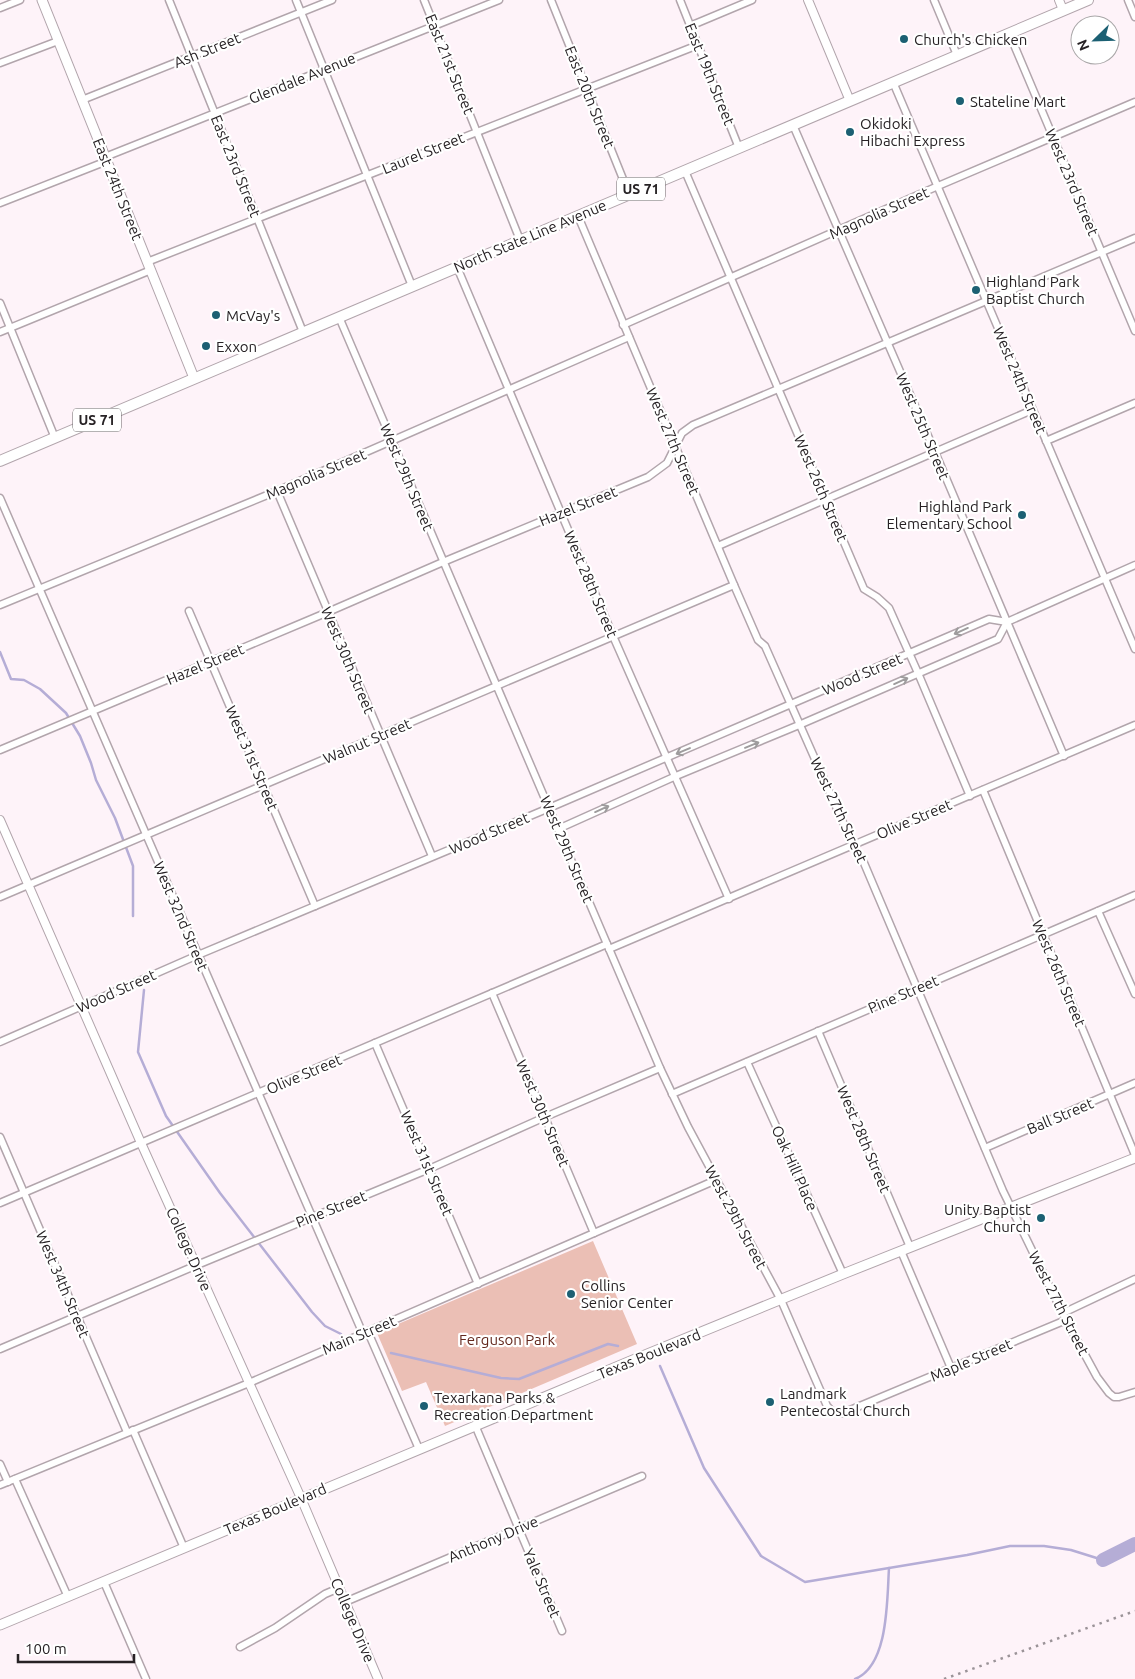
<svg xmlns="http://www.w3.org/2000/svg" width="1135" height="1679" font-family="Ubuntu,sans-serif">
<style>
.green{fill:#ebbfb5}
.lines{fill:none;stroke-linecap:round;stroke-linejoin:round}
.stream{stroke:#b5add6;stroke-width:2.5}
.river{stroke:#b5add6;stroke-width:14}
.minor-casing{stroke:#b2a5ac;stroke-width:9}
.tertiary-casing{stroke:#b2a5ac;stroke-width:10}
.secondary-casing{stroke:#b2a5ac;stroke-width:11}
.primary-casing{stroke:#b2a5ac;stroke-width:12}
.minor{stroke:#fff;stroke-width:6}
.tertiary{stroke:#fff;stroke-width:8}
.secondary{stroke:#fff;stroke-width:9}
.primary{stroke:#fff;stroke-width:10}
.rail{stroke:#9b9398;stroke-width:2.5;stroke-dasharray:2.5 5;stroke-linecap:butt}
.oneway{stroke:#9e9c9d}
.poi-dot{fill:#1c6073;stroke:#fff;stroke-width:2}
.labels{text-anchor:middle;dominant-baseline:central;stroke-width:4.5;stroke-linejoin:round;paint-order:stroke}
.shield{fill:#fff;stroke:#686466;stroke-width:1}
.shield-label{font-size:14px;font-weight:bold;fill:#272225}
.poi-label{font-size:15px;fill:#272225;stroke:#fff;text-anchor:start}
.street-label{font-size:15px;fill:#272225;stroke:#fff}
.park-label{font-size:15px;fill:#64291e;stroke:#fff}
</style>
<rect width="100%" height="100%" fill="#fef3f9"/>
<polygon class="green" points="593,1241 637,1344 445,1426 426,1382 402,1391 377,1333"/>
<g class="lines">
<g class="stream">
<polyline points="0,652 11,679 24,680 40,689 66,713 80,736 91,763 96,780 115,818 133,866 133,916"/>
<polyline points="144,990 138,1052 166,1116 220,1193 312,1312 325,1326 341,1334"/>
<polyline points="391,1353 501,1378 519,1379 608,1344 618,1346"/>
<polyline points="660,1366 704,1468 761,1556 805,1582 967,1555 1010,1546 1044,1546 1071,1550 1103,1560"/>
<path d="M855,1679C889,1666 887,1598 889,1568"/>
</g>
<polyline class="river" points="1103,1560 1135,1544"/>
<g class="minor-casing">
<g id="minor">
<polyline points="169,0 303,332"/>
<polyline points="296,0 412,286"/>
<polyline points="424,0 520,240"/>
<polyline points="551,0 629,194"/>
<polyline points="680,0 739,148"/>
<polyline points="934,0 957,55"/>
<polyline points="1128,0 1135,17"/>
<polyline points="0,8 20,0"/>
<polyline points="690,26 752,0"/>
<polyline points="1009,33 1135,331"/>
<polyline points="0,63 58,41"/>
<polyline points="893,82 1135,649"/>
<polyline points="82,100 332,0"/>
<polyline points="793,125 935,452 1064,756"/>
<polyline points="105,157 499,0"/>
<polyline points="685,171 864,589 877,597 889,608 918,673 970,796"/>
<polyline points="0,203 107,161"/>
<polyline points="578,216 734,585 758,640 765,646 853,845 864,863 1003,1191 1066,1320 1097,1377 1109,1393 1114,1397 1119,1397 1135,1392"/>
<polyline points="147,262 698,45"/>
<polyline points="457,267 613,636 729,899"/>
<polyline points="0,303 55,438"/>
<path d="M339,317L660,1068L688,1127L781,1300L827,1406C832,1412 835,1414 843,1413L1066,1320"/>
<polyline points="623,325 938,186 1135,102"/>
<polyline points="0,332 151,270"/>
<polyline points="1046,441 1135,403"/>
<polyline points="277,491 432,856"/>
<polyline points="0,498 363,1334"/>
<polyline points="718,546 1032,410"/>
<polyline points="0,605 277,491 629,337"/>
<polyline points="189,611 315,906"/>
<polyline points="0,750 328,612 443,562 648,477 667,463 682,433 693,425 1135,238"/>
<polyline points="983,790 1135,1155"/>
<polyline points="558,829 676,776 799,725 998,639 1007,622"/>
<polyline points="0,897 734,585"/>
<polyline points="1098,911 1135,994"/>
<polyline points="609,949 1135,725"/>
<polyline points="492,993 594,1233"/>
<polyline points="818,1031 910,1247"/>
<polyline points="0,1042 198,955 549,808 989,619 1007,622 1135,565"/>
<polyline points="375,1043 478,1284"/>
<polyline points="747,1062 843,1274"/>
<polyline points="672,1094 1135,895"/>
<polyline points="0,1137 127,1432"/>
<polyline points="985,1148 1135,1083"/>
<polyline points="0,1203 607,944"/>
<polyline points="901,1251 951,1368"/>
<polyline points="1063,1313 1135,1279"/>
<polyline points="368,1332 419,1449"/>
<polyline points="0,1349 197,1265 429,1169 545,1117 660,1068"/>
<polyline points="475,1425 562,1631"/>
<polyline points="133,1430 184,1548"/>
<polyline points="0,1464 8,1482"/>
<polyline points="15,1479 68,1597"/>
<polyline points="0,1485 249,1383 716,1180"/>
<polyline points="104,1582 146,1679"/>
<polyline points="345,1602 642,1476"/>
<polyline points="240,1647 275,1628 325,1594 339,1588"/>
</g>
</g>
<g class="tertiary-casing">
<g id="tertiary">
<polyline points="808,0 850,101"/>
<polyline points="1059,0 1063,10"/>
<polyline points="0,820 141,1143 301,1498 378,1679"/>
</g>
</g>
<g class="secondary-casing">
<g id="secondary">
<polyline points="42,0 194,378"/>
<polyline points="0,1625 640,1357 843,1274 1135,1158"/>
</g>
</g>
<g class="primary-casing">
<polyline id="primary" points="0,461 1088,0"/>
</g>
<use href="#minor" class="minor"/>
<use href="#tertiary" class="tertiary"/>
<use href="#secondary" class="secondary"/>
<use href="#primary" class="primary"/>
<polyline class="rail" points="944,1679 1135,1611"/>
</g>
<defs><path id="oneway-shaft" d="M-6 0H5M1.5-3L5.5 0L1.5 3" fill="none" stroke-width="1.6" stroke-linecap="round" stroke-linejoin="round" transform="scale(1.25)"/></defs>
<g class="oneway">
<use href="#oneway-shaft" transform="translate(961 631) rotate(156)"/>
<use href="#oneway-shaft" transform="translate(901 681) rotate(-24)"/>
<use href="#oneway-shaft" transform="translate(752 745) rotate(-22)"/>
<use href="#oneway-shaft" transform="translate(683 751) rotate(157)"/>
<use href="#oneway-shaft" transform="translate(602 809) rotate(-24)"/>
</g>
<g class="poi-dot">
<circle cx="904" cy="39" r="5"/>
<circle cx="960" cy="101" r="5"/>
<circle cx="850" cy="132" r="5"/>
<circle cx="976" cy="290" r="5"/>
<circle cx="216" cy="315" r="5"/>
<circle cx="206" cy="346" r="5"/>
<circle cx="1022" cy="515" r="5"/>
<circle cx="1041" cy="1218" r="5"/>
<circle cx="571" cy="1294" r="5"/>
<circle cx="770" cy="1402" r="5"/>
<circle cx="424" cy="1406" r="5"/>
</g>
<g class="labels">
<g class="shield">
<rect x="617" y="177.5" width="48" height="23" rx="4"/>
<rect x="73" y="408.5" width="48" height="23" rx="4"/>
</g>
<g class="shield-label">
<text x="641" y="189">US 71</text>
<text x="97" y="420">US 71</text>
</g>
<g class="poi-label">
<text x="914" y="39">Church's Chicken</text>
<text x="970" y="101">Stateline Mart</text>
<text x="860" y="123">Okidoki<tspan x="860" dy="17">Hibachi Express</tspan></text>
<text x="986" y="281">Highland Park<tspan x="986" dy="17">Baptist Church</tspan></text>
<text x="226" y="315">McVay's</text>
<text x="216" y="346">Exxon</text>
<text x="1012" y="506" text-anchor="end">Highland Park<tspan x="1012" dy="17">Elementary School</tspan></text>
<text x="1031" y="1209" text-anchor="end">Unity Baptist<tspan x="1031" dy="17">Church</tspan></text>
<text x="581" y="1285">Collins<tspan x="581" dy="17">Senior Center</tspan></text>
<text x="780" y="1393">Landmark<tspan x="780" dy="17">Pentecostal Church</tspan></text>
<text x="434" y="1397">Texarkana Parks &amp;<tspan x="434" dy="17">Recreation Department</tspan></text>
</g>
<g class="street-label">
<text transform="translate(207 50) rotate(-22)">Ash Street</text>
<text transform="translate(450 64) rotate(68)">East 21st Street</text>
<text transform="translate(710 74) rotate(68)">East 19th Street</text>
<text transform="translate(302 78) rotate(-22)">Glendale Avenue</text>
<text transform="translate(590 97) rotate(68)">East 20th Street</text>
<text transform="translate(423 153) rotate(-22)">Laurel Street</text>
<text transform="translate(236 166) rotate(68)">East 23rd Street</text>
<text transform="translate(1072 182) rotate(67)">West 23rd Street</text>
<text transform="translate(118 189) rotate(68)">East 24th Street</text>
<text transform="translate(879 213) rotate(-24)">Magnolia Street</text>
<text transform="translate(530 236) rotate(-23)">North State Line Avenue</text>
<text transform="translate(1020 380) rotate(67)">West 24th Street</text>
<text transform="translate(923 426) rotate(67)">West 25th Street</text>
<text transform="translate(673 441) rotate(67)">West 27th Street</text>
<text transform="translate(316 474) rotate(-23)">Magnolia Street</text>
<text transform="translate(407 477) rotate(67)">West 29th Street</text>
<text transform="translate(821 488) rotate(67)">West 26th Street</text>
<text transform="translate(578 506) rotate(-22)">Hazel Street</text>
<text transform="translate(591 584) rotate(67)">West 28th Street</text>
<text transform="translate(348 660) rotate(67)">West 30th Street</text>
<text transform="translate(205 664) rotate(-23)">Hazel Street</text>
<text transform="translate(862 674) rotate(-23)">Wood Street</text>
<text transform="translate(367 741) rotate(-23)">Walnut Street</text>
<text transform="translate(252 758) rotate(67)">West 31st Street</text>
<text transform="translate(839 810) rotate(65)">West 27th Street</text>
<text transform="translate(914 819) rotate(-23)">Olive Street</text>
<text transform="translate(489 833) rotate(-23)">Wood Street</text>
<text transform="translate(567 849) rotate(67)">West 29th Street</text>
<text transform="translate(181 916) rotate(67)">West 32nd Street</text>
<text transform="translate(1059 973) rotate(67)">West 26th Street</text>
<text transform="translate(116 991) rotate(-24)">Wood Street</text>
<text transform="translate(903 994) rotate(-23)">Pine Street</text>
<text transform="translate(304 1074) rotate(-23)">Olive Street</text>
<text transform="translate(543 1113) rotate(67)">West 30th Street</text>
<text transform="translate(1060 1116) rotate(-23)">Ball Street</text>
<text transform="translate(864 1139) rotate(67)">West 28th Street</text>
<text transform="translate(427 1163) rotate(67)">West 31st Street</text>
<text transform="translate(795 1168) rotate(66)">Oak Hill Place</text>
<text transform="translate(331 1209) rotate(-22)">Pine Street</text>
<text transform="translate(736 1217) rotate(62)">West 29th Street</text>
<text transform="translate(189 1249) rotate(66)">College Drive</text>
<text transform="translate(63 1284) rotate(67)">West 34th Street</text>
<text transform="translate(1059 1303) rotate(63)">West 27th Street</text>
<text transform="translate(359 1335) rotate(-23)">Main Street</text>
<text transform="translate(649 1354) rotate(-22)">Texas Boulevard</text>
<text transform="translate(971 1360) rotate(-23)">Maple Street</text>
<text transform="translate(275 1509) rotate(-23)">Texas Boulevard</text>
<text transform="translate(493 1539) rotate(-23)">Anthony Drive</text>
<text transform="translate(542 1583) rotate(67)">Yale Street</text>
<text transform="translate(353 1620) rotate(67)">College Drive</text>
</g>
<g class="park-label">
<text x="507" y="1339">Ferguson Park</text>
</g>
</g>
<g transform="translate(1095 40) rotate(247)"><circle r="24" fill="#ffffff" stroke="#a9a7a8"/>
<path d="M0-4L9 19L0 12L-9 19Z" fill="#1c6073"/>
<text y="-8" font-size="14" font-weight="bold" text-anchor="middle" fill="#272225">N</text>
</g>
<path d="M18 1654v8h116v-8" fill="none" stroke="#272225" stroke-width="2.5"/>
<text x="25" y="1654" font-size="15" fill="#272225" stroke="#ffffff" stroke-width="4" paint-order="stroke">100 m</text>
</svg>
